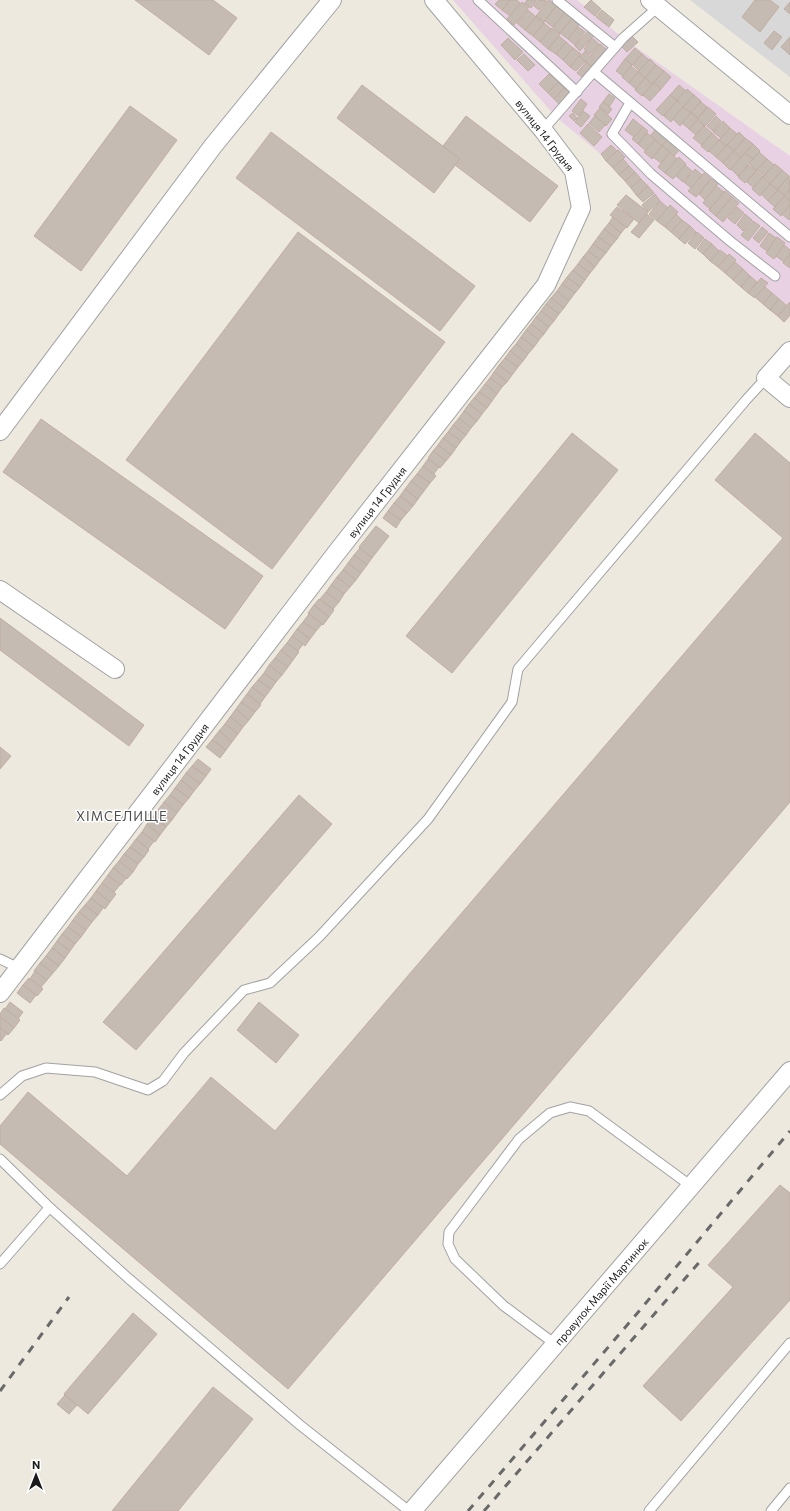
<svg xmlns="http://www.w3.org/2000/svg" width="790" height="1511" font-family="Commissioner,sans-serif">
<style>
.residential{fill:#d9d8d8}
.industrial{fill:#e7d1e3}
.building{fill:#c5bbb3;stroke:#c0aea1}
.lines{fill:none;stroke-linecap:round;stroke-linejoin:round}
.service-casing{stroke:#a2a2a2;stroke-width:11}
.minor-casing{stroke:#a2a2a2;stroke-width:20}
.service{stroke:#fff;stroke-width:9}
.minor{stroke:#fff;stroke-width:18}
.rail{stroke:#696969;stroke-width:3;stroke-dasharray:8 8;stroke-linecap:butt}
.labels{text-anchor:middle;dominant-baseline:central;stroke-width:3;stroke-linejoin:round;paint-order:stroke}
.street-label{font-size:11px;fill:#1b1b1b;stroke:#fff}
.quarter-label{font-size:13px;letter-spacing:1px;fill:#4e4e4e;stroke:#fff}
</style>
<rect width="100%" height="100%" fill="#ede9df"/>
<polygon class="residential" points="690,0 790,0 790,77"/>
<polygon class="industrial" points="453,0 577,0 623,38 790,156 790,317 784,323 656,200 556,117"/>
<g class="building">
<polygon points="135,0 213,0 237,18 209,55"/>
<polygon points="499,0 510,0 502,10 495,4"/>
<polygon points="510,0 517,0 520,3 510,16 502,10"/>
<polygon points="527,0 537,0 531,8 525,3"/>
<polygon points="539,0 547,1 539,10 534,6"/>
<polygon points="549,0 556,6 544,22 536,16"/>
<polygon points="591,0 601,9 595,16 584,7"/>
<polygon points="755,0 770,0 779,7 760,32 742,17"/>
<polygon points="522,2 529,7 514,25 507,19"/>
<polygon points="790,2 790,14 784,9"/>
<polygon points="556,6 565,13 553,27 545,21"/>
<polygon points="528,10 536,17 525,30 517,23"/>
<polygon points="567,10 574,16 560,33 553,27"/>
<polygon points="602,10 614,20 609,27 596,17"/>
<polygon points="536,17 544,23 533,36 525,30"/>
<polygon points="572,19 579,25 568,39 560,33"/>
<polygon points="544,23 551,29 540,42 533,36"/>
<polygon points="578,27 585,32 575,45 568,39"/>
<polygon points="552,28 560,34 548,49 540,42"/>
<polygon points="589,30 594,35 580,51 575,46"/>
<polygon points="774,31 782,37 772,50 764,43"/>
<polygon points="559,36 566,42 556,54 548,49"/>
<polygon points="632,36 638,42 627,52 621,46"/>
<polygon points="790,37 790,55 781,47"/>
<polygon points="508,38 523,52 515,60 501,45"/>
<polygon points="592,38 599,44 590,54 584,49"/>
<polygon points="566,42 573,48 563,60 556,54"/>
<polygon points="600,44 606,49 597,60 591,55"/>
<polygon points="573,48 581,54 570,67 563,60"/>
<polygon points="635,48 642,54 632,65 625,59"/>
<polygon points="585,51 596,61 591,66 580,57"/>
<polygon points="524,54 535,65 528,71 517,60"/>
<polygon points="642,54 649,60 639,71 633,65"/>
<polygon points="579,56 585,61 576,71 570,67"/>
<polygon points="625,59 632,65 623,76 616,71"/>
<polygon points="650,59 656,65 645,78 638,72"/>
<polygon points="586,62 591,66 582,77 577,73"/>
<polygon points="656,65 664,71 652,84 645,78"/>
<polygon points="631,66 638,72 629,83 622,77"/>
<polygon points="664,71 671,77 661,89 654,82"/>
<polygon points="638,72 645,78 636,89 629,83"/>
<polygon points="549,74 558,82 548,93 539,84"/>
<polygon points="645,78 652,84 642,96 635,90"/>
<polygon points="558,82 564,88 554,99 548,93"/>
<polygon points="654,82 661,89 650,101 643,95"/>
<polygon points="362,85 460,159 434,193 337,118"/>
<polygon points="679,85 686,91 677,101 670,95"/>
<polygon points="564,88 570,94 560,105 554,99"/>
<polygon points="687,89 694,95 684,106 677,100"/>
<polygon points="609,94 615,98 609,107 603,102"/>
<polygon points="670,95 677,101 663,116 656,110"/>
<polygon points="694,95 701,101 691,113 683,107"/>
<polygon points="581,99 587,104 579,116 572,111"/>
<polygon points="677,101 683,107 671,122 664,116"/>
<polygon points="603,102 612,109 608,114 599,107"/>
<polygon points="701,102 707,107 698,118 691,112"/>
<polygon points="130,106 177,140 81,271 34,236"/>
<polygon points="683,107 691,113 680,126 673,119"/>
<polygon points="708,107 716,114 705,126 697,119"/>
<polygon points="600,108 612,119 606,126 594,115"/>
<polygon points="583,111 590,116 581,127 575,122"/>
<polygon points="573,113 577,118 574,121 569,116"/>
<polygon points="691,113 698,119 689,129 682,123"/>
<polygon points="466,116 558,186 530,222 455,165 460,159 443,146"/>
<polygon points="595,116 605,125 599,132 589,123"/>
<polygon points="716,116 721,121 713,131 707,126"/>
<polygon points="633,119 643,127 634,137 625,130"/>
<polygon points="698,119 704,126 696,135 689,129"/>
<polygon points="723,121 730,128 721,138 713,132"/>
<polygon points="588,124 602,137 594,146 580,133"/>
<polygon points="704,126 712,133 702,145 693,138"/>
<polygon points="643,127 648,131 638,144 632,139"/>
<polygon points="730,128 737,134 726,146 719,140"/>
<polygon points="656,129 668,139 662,146 650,136"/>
<polygon points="271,132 475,286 440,331 236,178"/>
<polygon points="739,132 745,138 734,151 727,145"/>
<polygon points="647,133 655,140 646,151 638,144"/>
<polygon points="712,133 719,140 708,152 701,146"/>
<polygon points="745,138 753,144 741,158 734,151"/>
<polygon points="668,139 680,149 674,156 662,146"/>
<polygon points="655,140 662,146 652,159 644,152"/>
<polygon points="719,140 726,146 716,157 709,151"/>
<polygon points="753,144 760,151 753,159 745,153"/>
<polygon points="611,145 617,151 606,161 601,154"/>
<polygon points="727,145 734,151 723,163 716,157"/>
<polygon points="662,146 670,152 661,163 653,157"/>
<polygon points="618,150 625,157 613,168 606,161"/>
<polygon points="734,151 741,158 730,170 723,163"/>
<polygon points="670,152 677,159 665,173 658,167"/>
<polygon points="759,152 767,159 757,171 749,163"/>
<polygon points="745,153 753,159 738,176 731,169"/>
<polygon points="679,157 686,164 673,179 665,173"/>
<polygon points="623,159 629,166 619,175 613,168"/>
<polygon points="767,159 774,165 764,176 757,170"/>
<polygon points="775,164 782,170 770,184 763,177"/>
<polygon points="685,165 692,171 683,182 676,176"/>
<polygon points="749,165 756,171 745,183 738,177"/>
<polygon points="629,166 635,172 625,181 619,175"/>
<polygon points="695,169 702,175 691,188 684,182"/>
<polygon points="782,170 789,176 777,190 770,184"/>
<polygon points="756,171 763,177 754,188 747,182"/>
<polygon points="635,172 641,179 631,188 625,181"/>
<polygon points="704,173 711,179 696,197 688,191"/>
<polygon points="789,176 790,189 784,196 777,190"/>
<polygon points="763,177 770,184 760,196 752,189"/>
<polygon points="641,179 648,186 637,196 631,188"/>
<polygon points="711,179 718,184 705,200 699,194"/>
<polygon points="770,184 778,190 768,201 761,194"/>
<polygon points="648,186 654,193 643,202 637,196"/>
<polygon points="716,186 724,192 710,209 703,203"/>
<polygon points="790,189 790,201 784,196"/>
<polygon points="778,190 785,196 775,207 768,201"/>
<polygon points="725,191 732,197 716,216 709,210"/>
<polygon points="655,194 660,201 648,212 642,205"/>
<polygon points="626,195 648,212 639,223 617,205"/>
<polygon points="785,196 790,201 790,205 781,216 773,209"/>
<polygon points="732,197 739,203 723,222 716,216"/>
<polygon points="660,201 668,208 657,221 649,214"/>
<polygon points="670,205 678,212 665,227 657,221"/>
<polygon points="790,205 790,219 789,220 782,214"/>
<polygon points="617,207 634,219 627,228 610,215"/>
<polygon points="737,207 744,213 735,224 728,218"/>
<polygon points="647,214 654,220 639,238 631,232"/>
<polygon points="676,214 682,220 671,232 665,227"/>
<polygon points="745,214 752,220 743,231 737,225"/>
<polygon points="613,217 626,227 621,233 609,223"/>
<polygon points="682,220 690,226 679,239 671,232"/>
<polygon points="753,221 760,226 748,241 741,235"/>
<polygon points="609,223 621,233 617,239 604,229"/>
<polygon points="690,226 696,232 685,244 679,239"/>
<polygon points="762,227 768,232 759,243 753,238"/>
<polygon points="604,229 617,239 611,246 598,237"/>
<polygon points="298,232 445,342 272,569 126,460"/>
<polygon points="697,232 704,238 695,249 688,243"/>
<polygon points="769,233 776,238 767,251 760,246"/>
<polygon points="598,237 611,246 606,253 593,244"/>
<polygon points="777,237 785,243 774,259 766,253"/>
<polygon points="705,239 712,244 703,254 697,249"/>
<polygon points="593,244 606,253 600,260 588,251"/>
<polygon points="712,244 719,251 710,261 703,254"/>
<polygon points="784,245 790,250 790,254 784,262 776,256"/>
<polygon points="720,250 728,256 718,267 710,261"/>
<polygon points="588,251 600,260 595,267 583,257"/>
<polygon points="729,254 736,260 725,273 718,267"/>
<polygon points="790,254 790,268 783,263"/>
<polygon points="583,257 595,267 590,273 578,264"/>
<polygon points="735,262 743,269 733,280 725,273"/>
<polygon points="578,264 590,273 585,280 573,270"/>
<polygon points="743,269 750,276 741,287 733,280"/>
<polygon points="573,270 585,280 580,287 567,277"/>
<polygon points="750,276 757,282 748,293 741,287"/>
<polygon points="567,277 580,287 575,293 562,284"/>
<polygon points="761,278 768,283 755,298 748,293"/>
<polygon points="562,284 575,293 569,301 557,291"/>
<polygon points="765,287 772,293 763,304 755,297"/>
<polygon points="557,291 569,301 564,308 551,298"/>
<polygon points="772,293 779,299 770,310 763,304"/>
<polygon points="551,298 564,308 559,314 546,304"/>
<polygon points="779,299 787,306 778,316 770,310"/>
<polygon points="790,302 790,315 784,322 778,316"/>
<polygon points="546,304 559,314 554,321 541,311"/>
<polygon points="541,311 554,321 549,327 536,317"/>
<polygon points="536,317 549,327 544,334 531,324"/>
<polygon points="531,324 544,334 539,340 526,330"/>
<polygon points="526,330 539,340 534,347 521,337"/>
<polygon points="521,337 534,347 528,354 516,344"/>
<polygon points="516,344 528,354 523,361 510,351"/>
<polygon points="510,351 523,361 518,367 505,358"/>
<polygon points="505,358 518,367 512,375 499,365"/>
<polygon points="499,365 512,375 507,382 494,372"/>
<polygon points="494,372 507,382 502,387 490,378"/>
<polygon points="490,378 502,387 497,394 485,384"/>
<polygon points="485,384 497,394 492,401 479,392"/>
<polygon points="479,392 492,401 487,408 474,398"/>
<polygon points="474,398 487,408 482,414 469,404"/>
<polygon points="469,404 482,414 477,421 464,411"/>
<polygon points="464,411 477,421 471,428 459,418"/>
<polygon points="459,418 471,428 466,435 453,425"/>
<polygon points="41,419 263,576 225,629 3,472"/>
<polygon points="453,425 466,435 461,441 448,432"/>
<polygon points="448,432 461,441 456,448 443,438"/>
<polygon points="572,433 618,470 452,673 406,636"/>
<polygon points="755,433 790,463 790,802 288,1389 0,1144 0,1126 28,1092 127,1176 211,1077 275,1131 783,538 715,480"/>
<polygon points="443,438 456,448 451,455 438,445"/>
<polygon points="438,445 451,455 446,461 433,451"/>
<polygon points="433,451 446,461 440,468 428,458"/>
<polygon points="428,459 439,467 433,475 423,466"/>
<polygon points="423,466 436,476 430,483 417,474"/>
<polygon points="417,474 430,483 424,491 411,481"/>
<polygon points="411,481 424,491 418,499 405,489"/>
<polygon points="405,489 418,499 413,506 400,496"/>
<polygon points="400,496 413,506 407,513 394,503"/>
<polygon points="394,503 407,513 401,520 388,511"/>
<polygon points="388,511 401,520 396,528 383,518"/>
<polygon points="376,526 389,536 372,558 359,547"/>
<polygon points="360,548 372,558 367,565 354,555"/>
<polygon points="354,555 367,565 361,573 348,563"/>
<polygon points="348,563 361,573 356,580 343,570"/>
<polygon points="343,570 356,580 350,587 337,577"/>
<polygon points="337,577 350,587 344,594 331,585"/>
<polygon points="331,585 344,594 339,602 326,592"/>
<polygon points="326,592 339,602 333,609 320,599"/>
<polygon points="319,599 334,610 329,617 314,605"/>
<polygon points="314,605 329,617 323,625 308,613"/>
<polygon points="309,614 322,624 316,631 303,622"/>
<polygon points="0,618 144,725 129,746 0,650"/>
<polygon points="303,622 316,631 310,639 297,629"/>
<polygon points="297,629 310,639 305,646 292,636"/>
<polygon points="292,636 303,644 298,651 287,643"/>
<polygon points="287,643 299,652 293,660 281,650"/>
<polygon points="281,650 293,660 288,667 275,658"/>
<polygon points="275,658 288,667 282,675 269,665"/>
<polygon points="269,665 282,675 276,682 264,673"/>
<polygon points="264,673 276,682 271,689 258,680"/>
<polygon points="258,680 271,689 265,697 252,687"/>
<polygon points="252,687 265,697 260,704 247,694"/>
<polygon points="247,694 261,705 255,712 241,702"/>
<polygon points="241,702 255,712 249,720 236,709"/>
<polygon points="236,709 249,720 243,727 230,717"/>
<polygon points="230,717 243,727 238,734 225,724"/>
<polygon points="225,724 238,734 232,742 219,731"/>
<polygon points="219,731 232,742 226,750 212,740"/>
<polygon points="212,740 226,750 220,758 206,747"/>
<polygon points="0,747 11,756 0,769"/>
<polygon points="198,759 211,769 206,776 192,766"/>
<polygon points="192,766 206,776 200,784 186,773"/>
<polygon points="186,773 200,784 194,791 181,780"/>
<polygon points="181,780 194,791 189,798 175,788"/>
<polygon points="175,788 189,798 183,805 170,795"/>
<polygon points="170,795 183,805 177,813 164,802"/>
<polygon points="299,795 332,824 136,1050 103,1022"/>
<polygon points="164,802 177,813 172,820 158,810"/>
<polygon points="158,810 172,820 166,827 153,817"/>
<polygon points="153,817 166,827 160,835 147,824"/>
<polygon points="147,824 160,835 155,842 142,832"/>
<polygon points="142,832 154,841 148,849 136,839"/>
<polygon points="136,839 149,850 144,857 130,847"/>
<polygon points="130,847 144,857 138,864 124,854"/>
<polygon points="124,854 138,864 133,872 119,861"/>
<polygon points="119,861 133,872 127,879 113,868"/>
<polygon points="113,868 126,878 121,885 108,875"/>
<polygon points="108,875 120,885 114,892 102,883"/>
<polygon points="102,883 116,894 110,902 96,891"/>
<polygon points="96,891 110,902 105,909 91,898"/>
<polygon points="91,898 103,908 98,915 85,905"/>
<polygon points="85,905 98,915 92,922 79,912"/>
<polygon points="79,912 92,922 86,930 73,920"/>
<polygon points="73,920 86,930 81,937 68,927"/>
<polygon points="68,927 81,937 75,944 62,934"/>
<polygon points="62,934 75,944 70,951 57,941"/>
<polygon points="57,941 70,951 65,958 52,948"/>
<polygon points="52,948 65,958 59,966 46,956"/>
<polygon points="46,956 59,966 53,973 40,963"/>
<polygon points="40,963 53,973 47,980 34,971"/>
<polygon points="35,971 47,980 41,987 30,979"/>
<polygon points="29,978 43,989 37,996 23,985"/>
<polygon points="23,985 36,995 30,1003 17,993"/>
<polygon points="10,1002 23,1012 18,1019 5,1009"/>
<polygon points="259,1002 299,1035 276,1063 237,1030"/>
<polygon points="4,1008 20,1020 14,1028 0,1017 0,1014"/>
<polygon points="0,1017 14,1028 8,1035 0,1028"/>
<polygon points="0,1028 7,1033 1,1041 0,1040"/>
<polygon points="780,1185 790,1193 790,1300 681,1421 643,1386 733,1287 708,1265"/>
<polygon points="133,1313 157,1334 88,1414 64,1394"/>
<polygon points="213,1387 253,1419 178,1511 112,1511"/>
<polygon points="65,1395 77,1405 69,1414 57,1404"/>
</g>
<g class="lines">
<g class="service-casing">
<g id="service">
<polyline points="478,0 577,92"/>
<polyline points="557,0 615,47"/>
<polyline points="594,72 790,237"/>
<polyline points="630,103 612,134 651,174 730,241 775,276"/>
<polyline points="543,130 623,38 658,7"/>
<polyline points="0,959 19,968"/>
<polyline points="0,1095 22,1076 46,1068 95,1072 148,1090 163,1081 184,1053 244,990 270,983 319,937 428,819 512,702 518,669 746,400 766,378"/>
<polyline points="0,1159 47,1205 128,1278 300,1425 409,1511"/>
<polyline points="0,1264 49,1208"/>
<polyline points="555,1344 504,1306 455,1259 448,1244 449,1232 519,1139 550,1113 570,1107 589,1111 691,1186"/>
<polyline points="649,1511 790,1343"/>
<polyline points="771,1511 790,1488"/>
</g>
</g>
<g class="minor-casing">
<g id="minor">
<polyline points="650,0 790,115"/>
<polyline points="790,351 766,378 790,398"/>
<polyline points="0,431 213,146 332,0"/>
<polyline points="0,590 115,669"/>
<path id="s1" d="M0,993L334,556L546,285L581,208L574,171L543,130L434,0"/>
<path id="s2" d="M412,1511L790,1071"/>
</g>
</g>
<use href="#service" class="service"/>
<use href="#minor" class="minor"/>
<g class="rail">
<polyline points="0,1391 69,1297"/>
<polyline points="468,1511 640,1310 790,1131"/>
<polyline points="484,1511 702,1259"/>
</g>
</g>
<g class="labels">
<g class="street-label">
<text transform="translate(545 135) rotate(52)">вулиця 14 Грудня</text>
<text stroke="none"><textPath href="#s1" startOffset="619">вулиця 14 Грудня</textPath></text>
<text stroke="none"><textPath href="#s1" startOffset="295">вулиця 14 Грудня</textPath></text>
<text stroke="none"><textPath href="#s2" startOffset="290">провулок Марії Мартинюк</textPath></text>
</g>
<g class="quarter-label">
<text x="122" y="816">ХІМСЕЛИЩЕ</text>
</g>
</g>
<g transform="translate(36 1475)" stroke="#ffffff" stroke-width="3" paint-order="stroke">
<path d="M0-3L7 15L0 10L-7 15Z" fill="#1b1b1b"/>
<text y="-6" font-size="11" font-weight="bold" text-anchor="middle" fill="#1b1b1b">N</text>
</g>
</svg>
